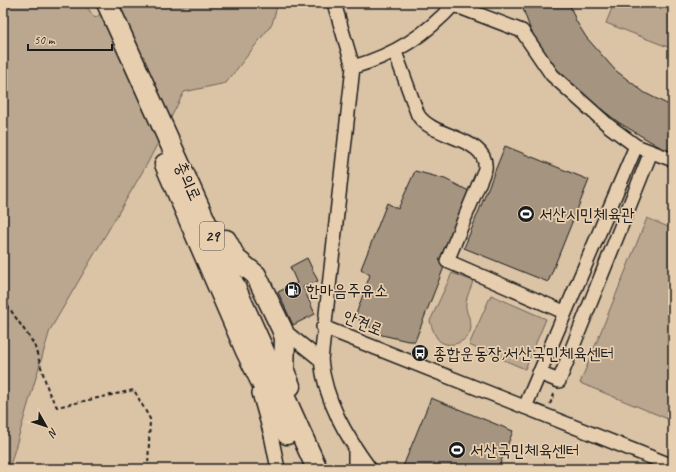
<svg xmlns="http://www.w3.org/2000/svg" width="676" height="472" font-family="Caveat,'Poor Story',sans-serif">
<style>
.green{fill:#bba78f;stroke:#6c6256}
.building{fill:#a59580;stroke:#1c1c1c}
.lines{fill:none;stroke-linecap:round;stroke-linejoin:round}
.minor-casing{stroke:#1c1c1c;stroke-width:16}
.highway-casing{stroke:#1c1c1c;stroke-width:23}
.path{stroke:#1c1c1c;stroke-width:2;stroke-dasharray:4 3;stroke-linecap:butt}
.minor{stroke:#e7ceaf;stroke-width:13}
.highway{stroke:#e7ceaf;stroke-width:20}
.labels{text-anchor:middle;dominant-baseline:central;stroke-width:3.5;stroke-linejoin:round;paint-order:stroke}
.shield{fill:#e7ceaf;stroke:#595148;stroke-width:1}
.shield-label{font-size:16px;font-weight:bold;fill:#1c1c1c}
.street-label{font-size:17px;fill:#1c1c1c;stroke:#e7ceaf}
.poi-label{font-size:17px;fill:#1c1c1c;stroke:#e7ceaf;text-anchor:start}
</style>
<rect width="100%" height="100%" fill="#dbc3a6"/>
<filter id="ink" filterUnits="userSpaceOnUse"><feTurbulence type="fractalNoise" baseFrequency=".025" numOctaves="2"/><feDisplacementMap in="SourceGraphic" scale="8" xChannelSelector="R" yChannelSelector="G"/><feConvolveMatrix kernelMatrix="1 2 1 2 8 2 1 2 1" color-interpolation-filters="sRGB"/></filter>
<g filter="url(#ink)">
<g class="green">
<polygon points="3,3 84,3 95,18 115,3 278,3 272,24 226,83 184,92 147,164 50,330 9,469 3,469"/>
<polygon points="614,3 673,3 673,49 606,23"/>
<polygon points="647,218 673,229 673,421 580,383"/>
<path d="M452,273L473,281C471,288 467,295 466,302C464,313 474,321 470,332C466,342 451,348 441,342C435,338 432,328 430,321Z"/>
<polygon points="491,295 546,319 525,369 469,345"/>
</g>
<g class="building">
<polygon points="521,3 569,3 576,21 586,37 615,70 645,93 673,107 673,152 663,149 618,122 569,84 545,58 532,34"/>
<polygon points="505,146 589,180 548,282 464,248"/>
<polygon points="415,171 445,179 473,193 415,341 408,341 382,335 355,317 370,275 361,269 387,203 398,209"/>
<polygon points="307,258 318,281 303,287 315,314 293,325 278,292 297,283 290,267"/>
<polygon points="431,398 513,431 498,469 402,469"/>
</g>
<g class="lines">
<g class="minor-casing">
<g id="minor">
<path d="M334,3L353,67L321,360C325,401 346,436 370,469"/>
<polyline points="454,5 522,31 552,75 609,126 636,146 673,160"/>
<path d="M395,52L418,115C433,139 489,137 485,169L447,261L564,312"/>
<path d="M353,67C395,55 426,35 455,3"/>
<polyline points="323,327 673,466"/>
<polyline points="282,329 321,360"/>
<polyline points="539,373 559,381 651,152"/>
<polyline points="259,393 271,435 278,469"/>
<polyline points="525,407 636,146"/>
<polyline points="355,469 355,449"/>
</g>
</g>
<g class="highway-casing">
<g id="highway">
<polyline points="107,3 317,469"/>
<polyline points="165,164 246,351 287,434"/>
<polyline points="226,240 236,259 256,275 282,329 285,338 284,371 290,386"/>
</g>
</g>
<g class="path">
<polyline points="3,299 34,344 49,393 57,407 134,390 150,419 148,467 146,469"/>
<polyline points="550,404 555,392"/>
</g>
<use href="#minor" class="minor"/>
<use href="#highway" class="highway"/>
</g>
</g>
<defs>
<g id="stadium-disc" transform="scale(0.9)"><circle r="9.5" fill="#1c1c1c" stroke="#e7ceaf"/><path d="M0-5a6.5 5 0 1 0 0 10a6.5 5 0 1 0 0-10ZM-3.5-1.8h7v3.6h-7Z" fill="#fff"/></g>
<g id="fuel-disc" transform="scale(0.9)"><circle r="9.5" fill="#1c1c1c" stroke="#e7ceaf"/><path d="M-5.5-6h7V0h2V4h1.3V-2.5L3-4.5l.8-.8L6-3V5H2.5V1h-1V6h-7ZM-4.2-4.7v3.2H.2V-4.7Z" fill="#fff"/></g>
<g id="bus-disc" transform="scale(0.9)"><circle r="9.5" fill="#1c1c1c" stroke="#e7ceaf"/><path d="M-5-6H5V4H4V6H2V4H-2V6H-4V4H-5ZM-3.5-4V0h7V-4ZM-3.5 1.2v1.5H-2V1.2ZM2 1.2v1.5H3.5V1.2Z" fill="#fff"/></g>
</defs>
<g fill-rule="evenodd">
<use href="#stadium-disc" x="526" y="214"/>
<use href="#fuel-disc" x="293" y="290"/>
<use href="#bus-disc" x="420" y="353"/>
<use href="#stadium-disc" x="457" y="450"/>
</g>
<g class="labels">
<rect class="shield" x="200" y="222" width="24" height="28" rx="3"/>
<g class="shield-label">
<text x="212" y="236">29</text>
</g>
<g class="street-label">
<text transform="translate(188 181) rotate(66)">충의로</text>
<text transform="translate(363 323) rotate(22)">안견로</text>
</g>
<g class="poi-label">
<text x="539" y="214">서산시민체육관</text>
<text x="306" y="290">한마음주유소</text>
<text x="433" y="353">종합운동장;서산국민체육센터</text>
<text x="470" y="450">서산국민체육센터</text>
</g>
</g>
<rect width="676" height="472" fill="none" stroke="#e7ceaf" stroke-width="16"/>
<rect x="8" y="8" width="660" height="456" fill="none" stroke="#1c1c1c" stroke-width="1.5" filter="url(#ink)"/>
<g transform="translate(46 426) rotate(129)" stroke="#e7ceaf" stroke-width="3" paint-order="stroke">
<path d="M0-3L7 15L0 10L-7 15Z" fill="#1c1c1c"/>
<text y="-6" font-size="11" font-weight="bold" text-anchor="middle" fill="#1c1c1c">N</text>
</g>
<path d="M28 44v6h84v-6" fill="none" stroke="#1c1c1c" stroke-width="2"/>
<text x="34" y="44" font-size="12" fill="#1c1c1c" stroke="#e7ceaf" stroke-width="3" paint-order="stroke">50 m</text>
</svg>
